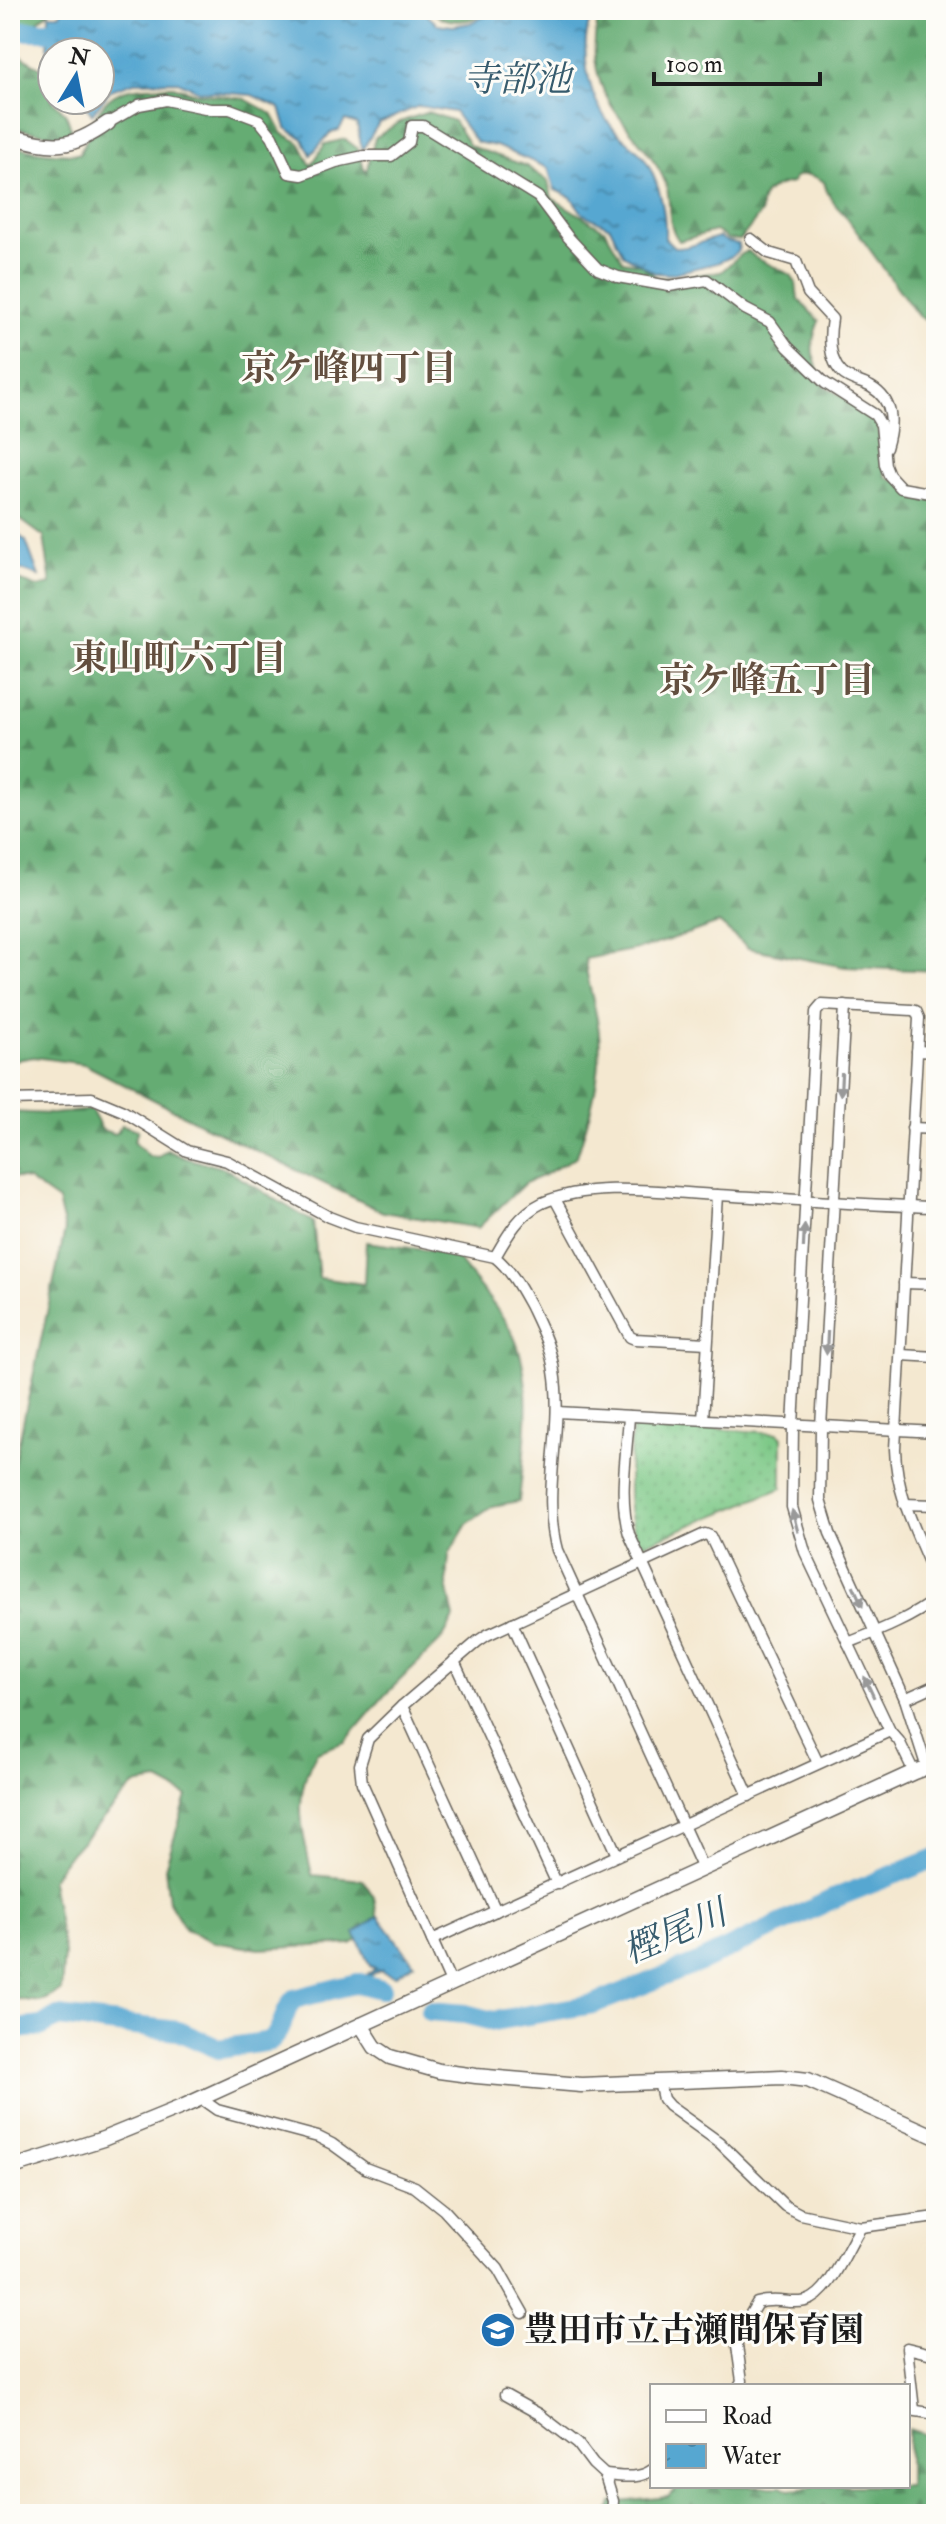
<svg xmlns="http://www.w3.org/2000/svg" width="946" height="2524" font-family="'IM FELL Double Pica','Noto Serif JP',serif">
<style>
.grass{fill:url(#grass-dots);stroke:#4c7251;stroke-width:2}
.forest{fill:url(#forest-firs);stroke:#406448;stroke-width:2}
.water{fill:url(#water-ripples);stroke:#396276;stroke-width:2}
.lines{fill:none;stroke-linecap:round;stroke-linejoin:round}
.river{stroke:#56a7d1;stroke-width:20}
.street-casing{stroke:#68635b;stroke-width:13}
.secondary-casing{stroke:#68635b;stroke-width:17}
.street{stroke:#fff;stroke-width:10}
.secondary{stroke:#fff;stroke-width:14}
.oneway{fill:#999}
.labels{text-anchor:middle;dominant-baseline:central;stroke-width:6;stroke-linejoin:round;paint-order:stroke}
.poi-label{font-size:34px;font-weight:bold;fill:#1c1c1c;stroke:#fdfcf7;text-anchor:start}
.water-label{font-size:36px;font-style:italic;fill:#365b6d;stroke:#fdfcf7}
.neighbourhood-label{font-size:36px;font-weight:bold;fill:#634f3f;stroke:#fdfcf7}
</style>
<defs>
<pattern id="grass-dots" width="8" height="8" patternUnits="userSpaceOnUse" patternTransform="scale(2)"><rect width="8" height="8" fill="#7cc886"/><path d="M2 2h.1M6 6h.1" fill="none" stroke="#6bab73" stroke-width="1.8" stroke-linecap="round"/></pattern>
<pattern id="forest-firs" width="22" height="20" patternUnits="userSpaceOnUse" patternTransform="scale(2)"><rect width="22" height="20" fill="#65ac73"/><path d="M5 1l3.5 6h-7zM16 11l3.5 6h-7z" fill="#528b5e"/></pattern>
<pattern id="water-ripples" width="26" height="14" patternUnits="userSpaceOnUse" patternTransform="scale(2)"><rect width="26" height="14" fill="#56a7d1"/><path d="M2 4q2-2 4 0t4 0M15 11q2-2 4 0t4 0" fill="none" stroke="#4687a9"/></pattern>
</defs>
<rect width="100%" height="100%" fill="#fdfcf7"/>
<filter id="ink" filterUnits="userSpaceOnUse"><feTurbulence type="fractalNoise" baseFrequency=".0125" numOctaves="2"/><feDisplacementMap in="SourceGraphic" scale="16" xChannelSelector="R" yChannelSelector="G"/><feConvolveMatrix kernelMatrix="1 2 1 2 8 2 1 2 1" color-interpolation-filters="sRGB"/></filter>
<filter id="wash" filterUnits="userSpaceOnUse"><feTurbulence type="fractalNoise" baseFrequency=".006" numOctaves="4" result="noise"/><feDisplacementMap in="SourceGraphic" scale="32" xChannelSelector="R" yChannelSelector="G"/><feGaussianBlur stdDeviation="1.8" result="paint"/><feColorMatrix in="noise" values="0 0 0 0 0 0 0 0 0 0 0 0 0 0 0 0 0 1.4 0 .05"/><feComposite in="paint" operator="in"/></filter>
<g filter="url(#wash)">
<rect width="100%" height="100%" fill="#f4e8d0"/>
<path class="grass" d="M636,1424L778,1433L782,1437V1488L640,1546C623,1508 630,1467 632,1426Z"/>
<g class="forest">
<polygon points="10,10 51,10 37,22 10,26"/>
<path d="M430,10H489C473,23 446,26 430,10Z"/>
<path d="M601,10H936V326L918,316L844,214C834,205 827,196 824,182C815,176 806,172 795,177L792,183C773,186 759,191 761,213L740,240L728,239L715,231L679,241C664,221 673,202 665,182C653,152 628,132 611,105C593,76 590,42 601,10Z"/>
<polygon points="10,50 46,71 52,100 66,114 71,129 66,138 10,127"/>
<path d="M173,86L196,93L245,99L272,114L283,134L299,142L311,166L325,144L345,139L357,148L366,173L375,138L400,122L428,112L454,121L470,146L526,166L548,181L552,198L605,230L623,261L642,264L657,279L721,272L741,254L748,251L756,258L791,275L796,283L798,299L819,321C815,331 811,344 813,354C816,367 819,366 817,380L860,409L877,424L886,477L936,497V971L845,967L748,948L719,923L648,947L585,959C587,984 597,1009 599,1033C603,1074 589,1118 577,1156L544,1175L525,1183L478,1228L383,1212L201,1124L84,1064L34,1057L10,1061V577L38,587L51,584L44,537L10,512V144C33,152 54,154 79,154C86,143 88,136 92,125C109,83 134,88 173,86Z"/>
<path d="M91,1110L102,1130L115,1134L122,1125L138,1130L134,1141L149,1156L158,1157L167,1150L185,1158L224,1168L313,1222L319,1278L364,1284L366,1242L454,1254C472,1279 495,1303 510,1329C537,1376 524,1450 519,1501L493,1506L467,1524L449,1554L447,1584L454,1618L443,1638L384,1696L345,1742L317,1752C291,1796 302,1828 312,1875L363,1880L374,1897L378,1921L370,1933L351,1944L259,1949L213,1942L186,1930L169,1902L165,1868L187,1796L159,1781L134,1785L62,1863L51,1881L64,1953L61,1991L40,2002L10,1998V1482L65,1230L58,1201L28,1180L10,1177V1112L52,1114Z"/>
<polygon points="908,2429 936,2438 936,2514 609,2514 612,2503 668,2497 678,2486 782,2486 789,2490 811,2488 812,2486 908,2486"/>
</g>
<g class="water">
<path d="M62,10H422L437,24L453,26L470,23L499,10H594C577,46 587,96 612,127C623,141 640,147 649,166C660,188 666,214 665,238L675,248C690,249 704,240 719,237L726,241L739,244L738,251L731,257L717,263L670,274L655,273L623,254L610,227L583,214L571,197L555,190L548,168L496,146L476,142L454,112L419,106L379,123L362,150L357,124L345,120L339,130L330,133L311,155L303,139L286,128L280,108L252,95L199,91L178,81L134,82L111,90L92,114L80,100H100V52L48,51L49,14H60Z"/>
<polygon points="10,528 26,541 39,576 10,566"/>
<polygon points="378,1916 414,1963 395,1976 379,1970 362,1981 361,1979 375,1969 370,1966 355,1933"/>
</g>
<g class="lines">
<g class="river">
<polyline points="10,31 49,31"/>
<polyline points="430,2011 465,2014 493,2021 594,2004 698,1963 835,1898 936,1858"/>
<path d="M10,2030L42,2026L58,2017L178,2031L219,2049L271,2041C284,2029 283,2011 294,1999L358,1983L381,1989"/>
</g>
</g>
</g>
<g filter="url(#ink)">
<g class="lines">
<g class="street-casing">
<g id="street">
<polyline points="108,123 139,105 166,100 210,109 230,109 259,120 272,136 289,173 302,175 336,162 364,156 391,156 409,142 412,126 423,126 538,197 568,237 598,269 618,277 669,286 707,280 745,309 770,322 788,347 825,383 875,415 881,425 885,465 889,475 901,488 936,494"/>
<path d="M751,239L769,253L796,261L808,293L832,319C829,337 828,359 842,373C849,380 862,382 871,387C895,401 893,425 886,448"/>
<polyline points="845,1006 821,1427 820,1500 830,1533 905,1699 927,1768"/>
<polyline points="917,1051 936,1052"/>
<path d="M10,1100L92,1098L123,1111L187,1151L227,1161L329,1217L355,1227L495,1257C512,1271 521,1289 531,1307C541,1328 551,1348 554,1371C564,1430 541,1491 557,1550L703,1869"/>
<polyline points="912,1128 936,1129"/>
<polyline points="555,1199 630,1337 635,1339 707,1343"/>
<path d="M495,1257C507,1236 519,1214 542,1203C592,1181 663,1192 717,1195C790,1199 863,1205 936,1207"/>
<polyline points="904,1283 936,1284"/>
<polyline points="901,1355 936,1357"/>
<polyline points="557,1412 936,1432"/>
<path d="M629,1416C627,1454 618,1498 629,1534L749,1796"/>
<polyline points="703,1420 717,1195"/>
<polyline points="904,1504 936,1505"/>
<polyline points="512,1623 617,1855"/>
<path d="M848,1643C878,1631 910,1619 936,1599"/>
<polyline points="454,1661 557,1884"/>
<polyline points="905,1699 936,1685"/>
<polyline points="402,1706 496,1911"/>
<path d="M914,1772L899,1741L890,1731L805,1552L792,1507L793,1425L816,1012L822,1005L912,1010L916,1011L919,1018L895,1449C896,1496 918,1535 936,1579"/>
<polyline points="432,1940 890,1731"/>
<polyline points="452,1985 362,1783 360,1765 368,1739 402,1706 478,1641 487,1635 705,1534 710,1536 818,1763"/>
<polyline points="659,2082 663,2099 669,2106 719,2142 785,2206 800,2214 861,2227 936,2217"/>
<polyline points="200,2098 217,2110 318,2137 332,2144 365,2168 415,2187 444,2210 498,2269 523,2313"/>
<path d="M739,2386L742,2381L736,2339L757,2303C777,2297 790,2305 806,2301C830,2295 848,2246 861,2227"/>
<polyline points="505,2395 539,2414 578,2444 593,2464 605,2475 613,2501 612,2514"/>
<polyline points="910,2410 936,2414"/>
<polyline points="914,2410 907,2348 936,2355"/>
<path d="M605,2475C621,2476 638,2480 652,2470"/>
</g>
</g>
<g class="secondary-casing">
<g id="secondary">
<path d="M10,136C54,148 70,150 108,123"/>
<polyline points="361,2025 375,2047 390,2057 439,2071 476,2076 581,2085 782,2077 808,2080 936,2137"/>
<polyline points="10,2168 103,2139 184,2106 914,1772 936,1764"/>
</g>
</g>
<use href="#street" class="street"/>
<use href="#secondary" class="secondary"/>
</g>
<defs><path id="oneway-solid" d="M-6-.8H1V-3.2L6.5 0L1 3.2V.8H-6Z" transform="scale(2)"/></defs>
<g class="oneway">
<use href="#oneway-solid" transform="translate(841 1084) rotate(93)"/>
<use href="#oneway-solid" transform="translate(804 1236) rotate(-87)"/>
<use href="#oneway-solid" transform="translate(827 1343) rotate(93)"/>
<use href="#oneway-solid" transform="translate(795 1521) rotate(-105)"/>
<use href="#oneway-solid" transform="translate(858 1596) rotate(66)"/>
<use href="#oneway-solid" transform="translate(869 1687) rotate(-115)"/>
</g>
</g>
<defs>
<g id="school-disc" transform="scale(1.8)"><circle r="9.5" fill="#1f6fb2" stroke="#fdfcf7"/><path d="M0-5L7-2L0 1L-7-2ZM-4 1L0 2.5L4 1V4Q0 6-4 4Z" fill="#fff"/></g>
</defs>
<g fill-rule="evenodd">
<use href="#school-disc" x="498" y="2330"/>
</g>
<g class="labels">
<g class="poi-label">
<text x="524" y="2330">豊田市立古瀬間保育園</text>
</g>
<g class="water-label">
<text x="517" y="79">寺部池</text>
<text transform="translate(675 1932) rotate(-23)">樫尾川</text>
</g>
<g class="neighbourhood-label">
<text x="349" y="368">京ケ峰四丁目</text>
<text x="179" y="658">東山町六丁目</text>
<text x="767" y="680">京ケ峰五丁目</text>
</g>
</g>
<rect width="946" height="2524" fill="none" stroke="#fdfcf7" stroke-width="40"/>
<rect x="650" y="2384" width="260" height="104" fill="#fdfcf7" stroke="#a3a29f" stroke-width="2"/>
<rect x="666" y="2410" width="40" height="12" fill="#ffffff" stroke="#a3a29f" stroke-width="2"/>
<text x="722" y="2424" font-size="24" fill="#1c1c1c">Road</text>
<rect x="666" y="2444" width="40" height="24" fill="url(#water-ripples)" stroke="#a3a29f" stroke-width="2"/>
<text x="722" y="2464" font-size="24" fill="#1c1c1c">Water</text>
<g transform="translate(76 76) rotate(10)"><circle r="38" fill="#fdfcf7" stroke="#a3a29f" stroke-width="2"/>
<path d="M0-6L14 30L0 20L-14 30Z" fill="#1f6fb2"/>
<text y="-12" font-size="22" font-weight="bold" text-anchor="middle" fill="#1c1c1c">N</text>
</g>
<path d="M654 72v12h166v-12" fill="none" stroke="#1c1c1c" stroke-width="4"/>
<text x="666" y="72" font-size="24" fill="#1c1c1c" stroke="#fdfcf7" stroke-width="6" paint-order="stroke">100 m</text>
</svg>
